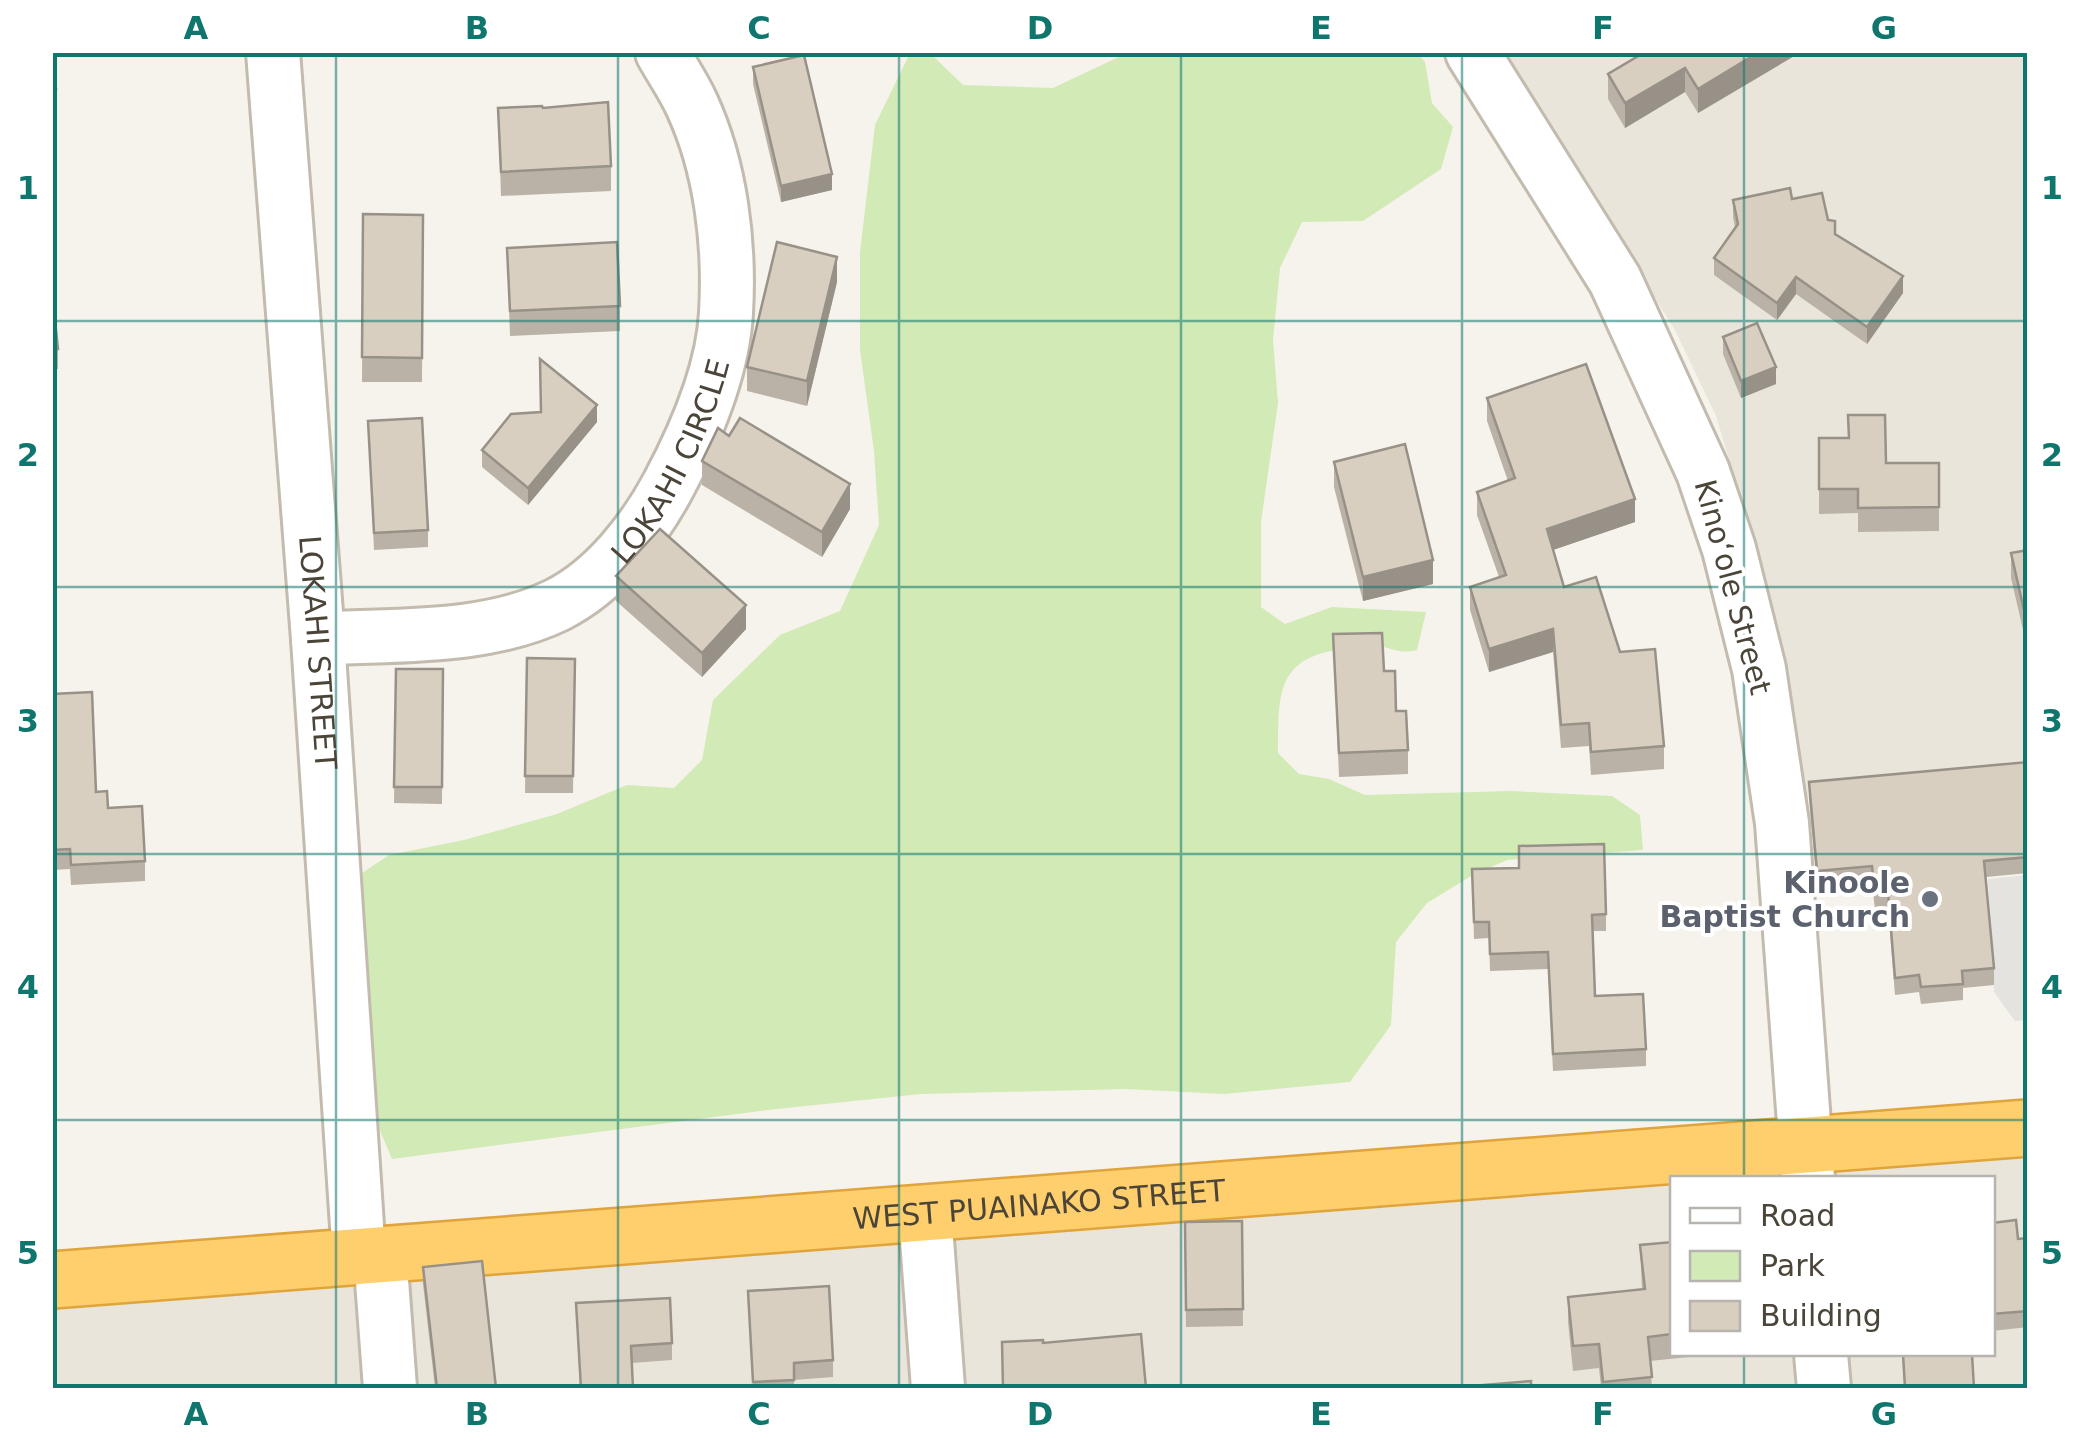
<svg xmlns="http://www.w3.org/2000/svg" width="2080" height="1441" font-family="'DejaVu Sans',sans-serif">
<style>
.residential{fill:#eae5da}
.green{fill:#d2eab5}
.parking{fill:#e5e3e0}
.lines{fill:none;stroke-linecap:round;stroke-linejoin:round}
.minor-casing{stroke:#c2bbae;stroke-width:58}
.highway-casing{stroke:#e0a43c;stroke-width:60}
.minor{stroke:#fff;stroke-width:52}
.highway{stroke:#ffcf6e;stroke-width:55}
.wall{fill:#bab2a6}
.shaded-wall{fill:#979187}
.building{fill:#d8cfc1;stroke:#979187;stroke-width:2.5}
.grid{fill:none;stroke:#0f766e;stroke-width:2.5;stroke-opacity:0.55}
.worship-dot{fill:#6b7280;stroke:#fff;stroke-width:4}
.labels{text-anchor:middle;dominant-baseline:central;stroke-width:8;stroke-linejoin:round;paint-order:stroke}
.street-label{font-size:30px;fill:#4b4439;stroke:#fff}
.worship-label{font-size:30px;font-weight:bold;fill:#5b616d;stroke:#fff;text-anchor:end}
.neatline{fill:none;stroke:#0f766e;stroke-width:4}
.grid-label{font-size:32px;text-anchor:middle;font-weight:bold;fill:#0f766e}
</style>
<rect width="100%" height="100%" fill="#f6f3ec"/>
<g class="residential">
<polygon points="1503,53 2027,53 2027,777 1797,800 1774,611 1716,416 1675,330"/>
<polygon points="2027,1154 2027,1388 53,1388 53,1275 1381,1208 1672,1185 1672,1354 1992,1354 1992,1178 1755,1178"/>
</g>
<path class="green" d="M910,53H930L963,85L1053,88L1127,53H1418L1425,62L1432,103L1453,127L1441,169L1363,221L1302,222L1280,268L1273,340L1278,403L1261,522V607L1285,624L1332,607L1426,612L1417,650C1396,655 1391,646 1371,645C1362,644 1350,648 1341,649C1274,659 1279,697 1278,753L1299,774L1329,779L1365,795L1511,791L1612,796L1640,815L1643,850L1507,860L1471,876L1427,903L1396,942L1391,1025L1350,1082L1224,1094L1125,1089L921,1094L767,1110L392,1159L373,1114L347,883L389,855L464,840L557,814L627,785L674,788L702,760L713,700L780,635L840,611L879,525L874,451L860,350V252L875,125Z"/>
<polygon class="parking" points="2027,875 2027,1020 2015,1021 1994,992 1988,879"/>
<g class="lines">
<g class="minor-casing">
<g id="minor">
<path id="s1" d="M273,52L318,639L359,1256"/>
<polyline points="1472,52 1615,280 1703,472 1729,549 1759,669 1782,823 1808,1178"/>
<path id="s2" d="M318,639C396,634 485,640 557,605C605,581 644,531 669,484C695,435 723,370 726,313C730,244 721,168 692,105C684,87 672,70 662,52"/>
<polyline points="925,1213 938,1388"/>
<polyline points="380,1254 390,1388"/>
<polyline points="1821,1354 1824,1388"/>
</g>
</g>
<g class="highway-casing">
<g id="highway">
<path id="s3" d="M52,1280L2028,1128"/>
</g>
</g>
<use href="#minor" class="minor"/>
<use href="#highway" class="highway"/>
</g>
<g class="wall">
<polygon points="52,52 56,89 56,114 52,114"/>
<polygon points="1801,52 1698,113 1685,92 1625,128 1608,99 1608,74"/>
<polygon points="753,67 832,190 781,202 753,84"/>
<polygon points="498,108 543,108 611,166 611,191 501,196"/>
<polygon points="1792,199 1828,220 1835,234 1903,293 1867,344 1796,294 1777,320 1714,275 1714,258 1735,227 1733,217 1733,200"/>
<polygon points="363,214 423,215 422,382 362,382"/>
<polygon points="507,248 620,306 620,331 510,336"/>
<polygon points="837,282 807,406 747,391 747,367"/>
<polygon points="52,291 58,349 58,369 52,369"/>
<polygon points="1723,337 1776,384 1741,398 1723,354"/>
<polygon points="1487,398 1635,522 1553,550 1564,587 1620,652 1664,746 1664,769 1591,775 1589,746 1561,748 1553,652 1489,672 1470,610 1470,587 1499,577 1477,515 1477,492 1508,481 1487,421"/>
<polygon points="541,412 597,422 528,505 482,467 482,450"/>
<polygon points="368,421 428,530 428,547 374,550"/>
<polygon points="1819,438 1886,463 1939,463 1939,531 1858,532 1858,513 1819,514"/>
<polygon points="702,461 850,509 822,557 702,485"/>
<polygon points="1334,462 1433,584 1363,601 1334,487"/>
<polygon points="2028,550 2024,634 2011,578 2011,553"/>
<polygon points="616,576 746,629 702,677 616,601"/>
<polygon points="1333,634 1384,671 1408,750 1408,774 1339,777"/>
<polygon points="527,658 575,659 573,793 525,793"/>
<polygon points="396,669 443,669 442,804 394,803"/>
<polygon points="52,694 96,792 145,861 145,881 71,885 70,869 52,870"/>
<polygon points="2028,762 2028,873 1986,877 1994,968 1994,985 1963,988 1963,1000 1921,1004 1919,992 1895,995 1888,909 1875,910 1872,883 1817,888 1809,799 1809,782"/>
<polygon points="1472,869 1606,914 1606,931 1592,931 1595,996 1646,1049 1646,1066 1553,1071 1548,969 1490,971 1489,938 1474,939"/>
<polygon points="1242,1221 1243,1326 1186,1327 1185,1222"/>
<polygon points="1992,1223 2018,1239 2028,1238 2028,1327 1992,1331"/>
<polygon points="1672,1242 1672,1354 1698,1354 1698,1356 1650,1361 1652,1388 1601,1388 1599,1368 1573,1371 1568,1322 1568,1297 1642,1290 1640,1245"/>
<polygon points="423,1267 496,1388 435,1388 423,1284"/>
<polygon points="748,1291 833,1360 833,1377 794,1380 794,1388 753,1388"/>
<polygon points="576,1303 672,1343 672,1360 632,1363 633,1388 580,1388"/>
</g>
<g class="shaded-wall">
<polygon points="1759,52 1801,52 1698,113 1698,89"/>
<polygon points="1685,68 1685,92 1625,128 1625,103"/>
<polygon points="832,174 832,190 781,202 781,186"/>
<polygon points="837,257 837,282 807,406 807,381"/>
<polygon points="1903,276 1903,293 1867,344 1867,327"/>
<polygon points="1796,277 1796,294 1777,320 1777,303"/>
<polygon points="1776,367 1776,384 1741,398 1741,381"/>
<polygon points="597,405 597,422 528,505 528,488"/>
<polygon points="850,484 850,509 822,557 822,532"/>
<polygon points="1635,499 1635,522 1547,552 1547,529"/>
<polygon points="1433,560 1433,584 1363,601 1363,577"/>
<polygon points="746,605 746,629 702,677 702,653"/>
<polygon points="2028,609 2028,634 2024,634 2024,610"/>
<polygon points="1553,629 1553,652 1489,672 1489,649"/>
</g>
<g class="building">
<polygon points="52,52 56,89 52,89"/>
<polygon points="1645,52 1759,52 1698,89 1685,68 1625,103 1608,74"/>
<polygon points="804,55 832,174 781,186 753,67"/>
<polygon points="608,102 611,166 501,172 498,108 542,106 543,108"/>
<polygon points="1790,188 1792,199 1822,193 1828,220 1835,221 1835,234 1903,276 1867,327 1796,277 1777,303 1714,258 1738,224 1733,200"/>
<polygon points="363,214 423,215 422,358 362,357"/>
<polygon points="617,242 620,306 510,311 507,248"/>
<polygon points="777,242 837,257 807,381 747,367"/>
<polygon points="52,291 58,349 52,350"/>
<polygon points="1757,323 1776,367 1741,381 1723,337"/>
<polygon points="540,359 597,405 528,488 482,450 511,414 541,412"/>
<polygon points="1586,364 1635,499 1547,529 1564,587 1596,577 1620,652 1655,649 1664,746 1591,752 1589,723 1561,725 1553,629 1489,649 1470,587 1506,575 1477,492 1515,478 1487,398"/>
<polygon points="1848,415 1885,415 1886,463 1939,463 1939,507 1858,508 1858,489 1819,489 1819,438 1849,438"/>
<polygon points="422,418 428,530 374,533 368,421"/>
<polygon points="740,418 850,484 822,532 702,461 718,428 729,436"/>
<polygon points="1405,444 1433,560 1363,577 1334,462"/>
<polygon points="660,529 746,605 702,653 616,576"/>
<polygon points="2028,550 2028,609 2024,610 2011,553"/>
<polygon points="1382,633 1384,671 1395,671 1396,711 1406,711 1408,750 1339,753 1333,634"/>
<polygon points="527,658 575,659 573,776 525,776"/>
<polygon points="396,669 443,669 442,787 394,787"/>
<polygon points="92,692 96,792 107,791 108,808 142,806 145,861 71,865 70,849 52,850 52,694"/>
<polygon points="2028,762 2028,857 1984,861 1994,968 1962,971 1963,984 1921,987 1919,975 1895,978 1888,892 1875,894 1872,866 1817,871 1809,782"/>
<polygon points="1604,844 1606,914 1592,915 1595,996 1643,994 1646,1049 1553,1054 1548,952 1490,954 1489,922 1474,922 1472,869 1519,868 1519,846"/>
<polygon points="2016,1220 2018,1239 2028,1238 2028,1311 1992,1314 1992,1223"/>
<polygon points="1242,1221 1243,1309 1186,1310 1185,1222"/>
<polygon points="1672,1242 1672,1334 1648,1337 1652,1377 1603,1382 1599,1344 1573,1346 1568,1297 1645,1289 1640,1245"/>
<polygon points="482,1261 496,1388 437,1388 423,1267"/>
<polygon points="829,1286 833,1360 794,1363 794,1380 753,1382 748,1291"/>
<polygon points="670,1298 672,1343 631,1346 633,1388 581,1388 576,1303"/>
<polygon points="1141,1334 1146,1388 1003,1388 1002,1342 1043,1340 1043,1343"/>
<polygon points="1903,1354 1972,1354 1974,1388 1905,1388"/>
<polygon points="1531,1381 1531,1388 1447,1388"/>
</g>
<path class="grid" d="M336,52V1388M618,52V1388M899,52V1388M1181,52V1388M1462,52V1388M1744,52V1178M52,321H2028M52,587H2028M52,854H2028M52,1120H2028M1744,1354V1388"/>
<circle class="worship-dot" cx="1930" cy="899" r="10"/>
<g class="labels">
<g class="street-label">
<text stroke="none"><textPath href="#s2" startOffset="432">LOKAHI CIRCLE</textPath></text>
<text transform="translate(1733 587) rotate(75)">Kinoʻole Street</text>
<text stroke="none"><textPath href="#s1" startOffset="602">LOKAHI STREET</textPath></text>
<text stroke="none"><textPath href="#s3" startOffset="990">WEST PUAINAKO STREET</textPath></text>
</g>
<g class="worship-label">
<text x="1910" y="882">Kinoole<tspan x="1910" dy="34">Baptist Church</tspan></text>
</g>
</g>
<rect width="2080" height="1441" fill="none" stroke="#ffffff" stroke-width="110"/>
<rect x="1670" y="1176" width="325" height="180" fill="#ffffff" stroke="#b7b4b0" stroke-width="2.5"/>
<rect x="1690" y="1208" width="50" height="15" fill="#ffffff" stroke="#b7b4b0" stroke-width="2.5"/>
<text x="1760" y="1226" font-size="30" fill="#4b4439">Road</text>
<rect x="1690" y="1251" width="50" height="30" fill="#d2eab5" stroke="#b7b4b0" stroke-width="2.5"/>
<text x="1760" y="1276" font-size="30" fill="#4b4439">Park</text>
<rect x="1690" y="1301" width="50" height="30" fill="#d8cfc1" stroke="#b7b4b0" stroke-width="2.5"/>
<text x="1760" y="1326" font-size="30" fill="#4b4439">Building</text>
<rect x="55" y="55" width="1970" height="1331" class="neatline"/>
<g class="grid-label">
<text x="196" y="39">A</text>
<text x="477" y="39">B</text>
<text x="759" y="39">C</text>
<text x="1040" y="39">D</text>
<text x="1321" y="39">E</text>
<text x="1603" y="39">F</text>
<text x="1884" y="39">G</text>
<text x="28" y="199">1</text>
<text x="2052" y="199">1</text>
<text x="28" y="466">2</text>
<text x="2052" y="466">2</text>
<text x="28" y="732">3</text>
<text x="2052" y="732">3</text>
<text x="28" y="998">4</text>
<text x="2052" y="998">4</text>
<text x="28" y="1264">5</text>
<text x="2052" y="1264">5</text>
<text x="196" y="1425">A</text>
<text x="477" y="1425">B</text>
<text x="759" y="1425">C</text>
<text x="1040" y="1425">D</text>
<text x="1321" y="1425">E</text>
<text x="1603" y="1425">F</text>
<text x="1884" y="1425">G</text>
</g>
</svg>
